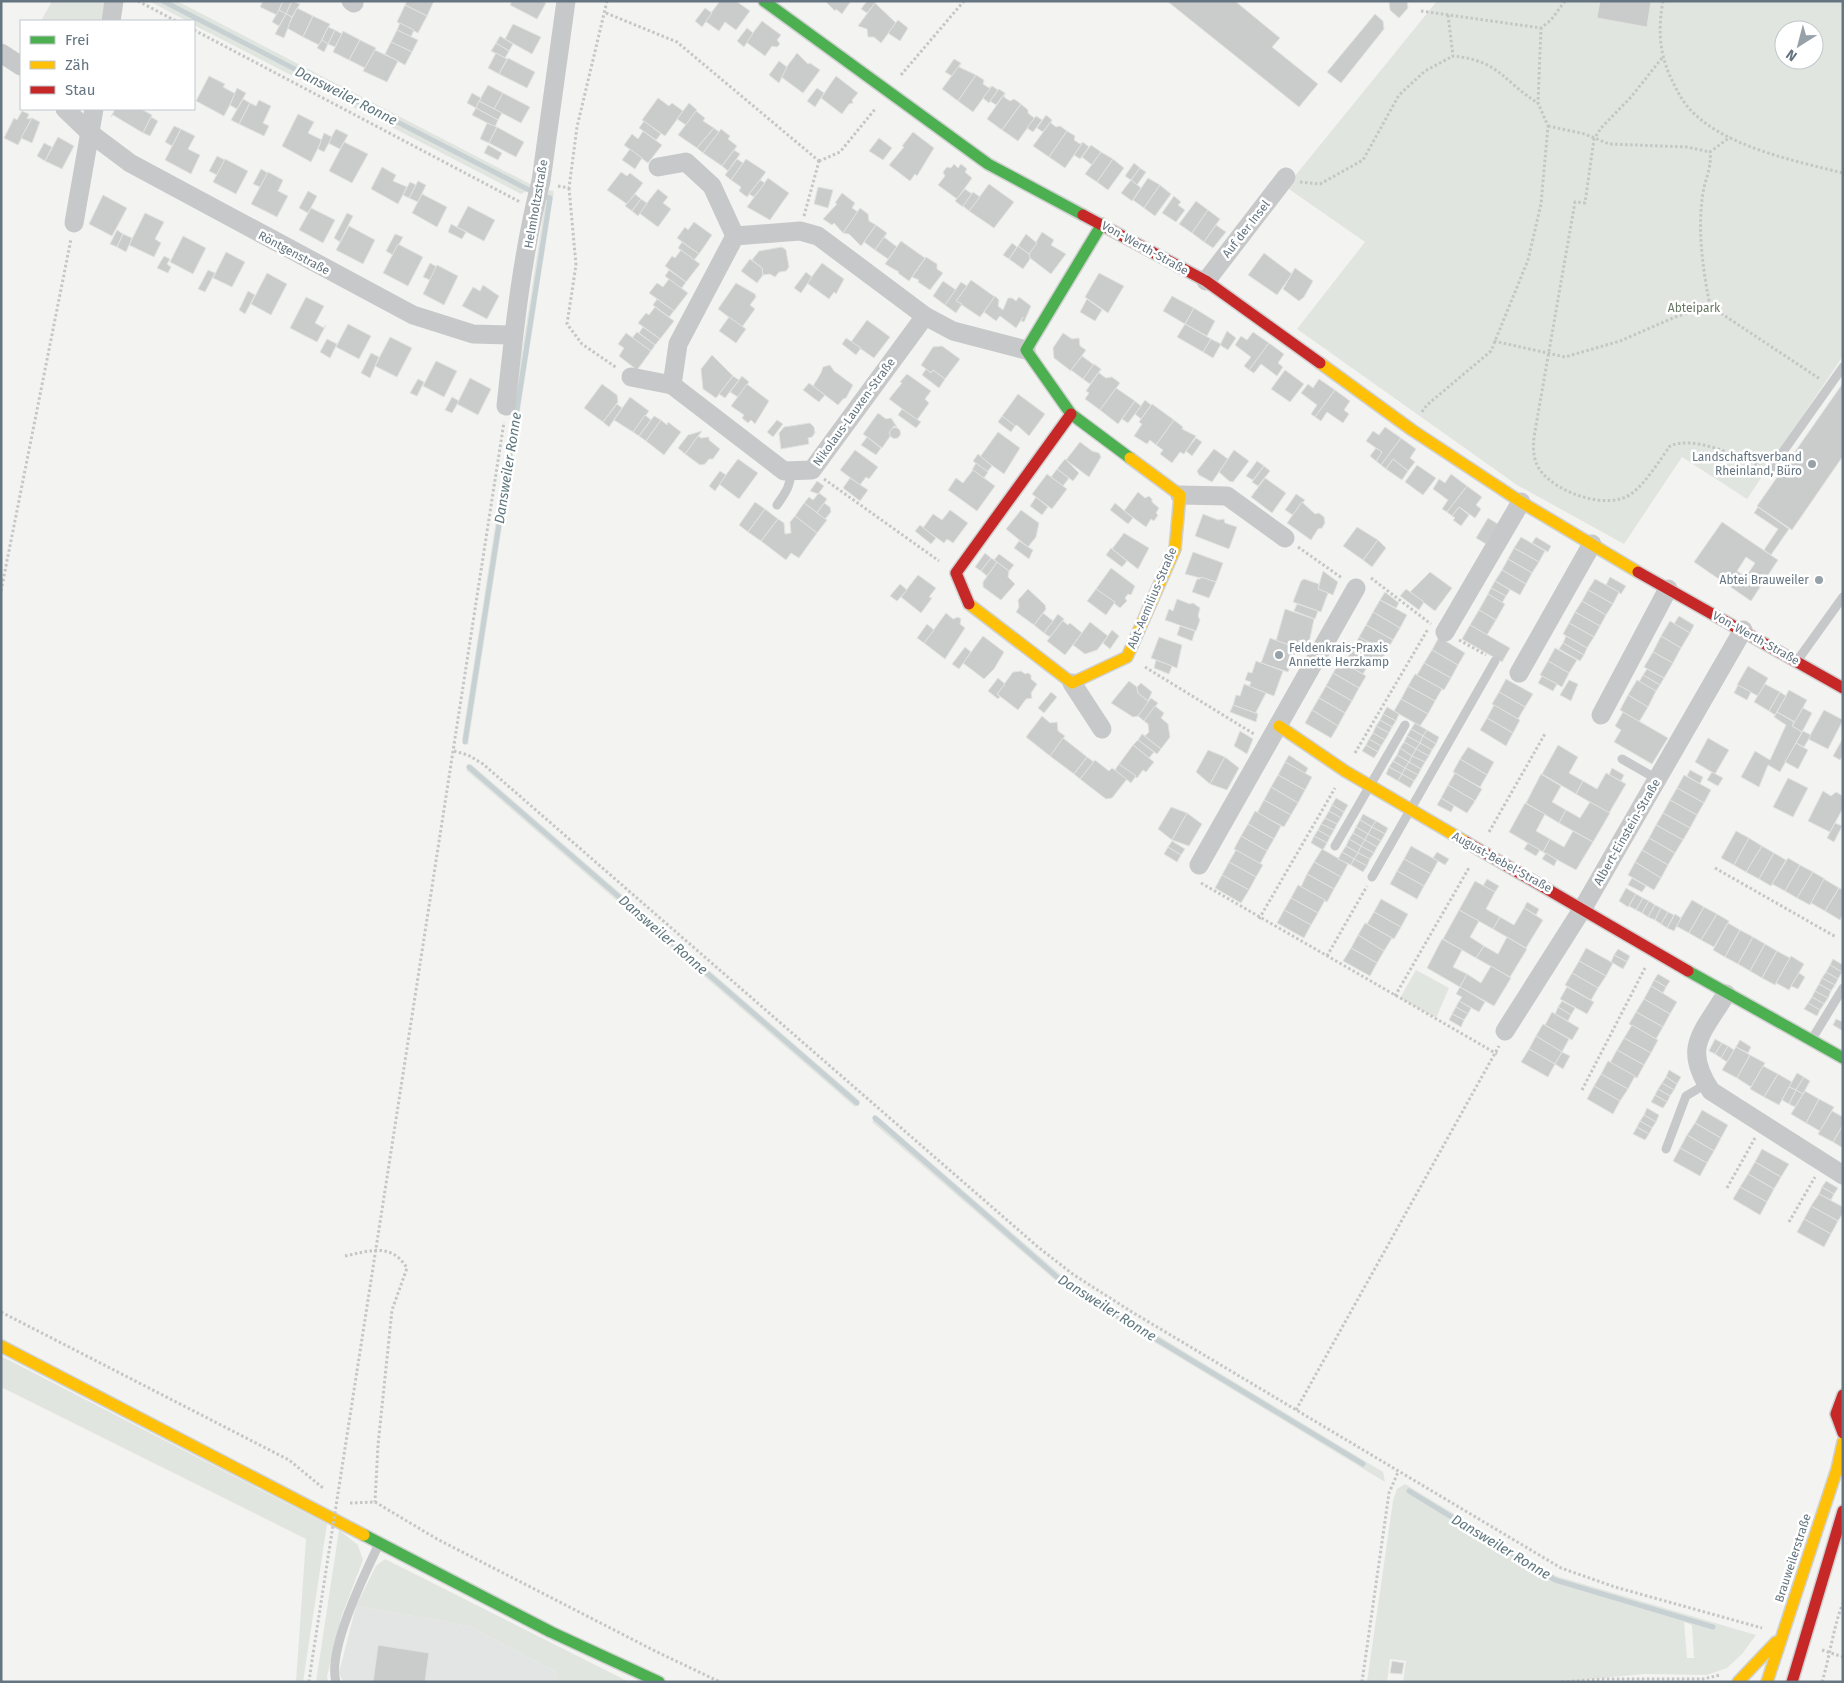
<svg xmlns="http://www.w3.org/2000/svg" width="1844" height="1683" font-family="'Fira Sans',sans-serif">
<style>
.built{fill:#e3e5e4}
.green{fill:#e1e5df;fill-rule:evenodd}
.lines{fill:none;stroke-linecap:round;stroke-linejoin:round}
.stream{stroke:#c7d0d2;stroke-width:5}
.building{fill:#cacccc;stroke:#e2e2e1;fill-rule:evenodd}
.fast-casing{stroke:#cfd0d1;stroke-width:14}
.slow-casing{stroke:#cfd0d1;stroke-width:14}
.jam-casing{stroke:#cfd0d1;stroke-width:14}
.path{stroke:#c5c6c6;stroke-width:3;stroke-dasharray:2.5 2.5;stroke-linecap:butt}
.lane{stroke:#c7c8c9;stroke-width:9}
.street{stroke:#c7c8c9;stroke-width:19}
.fast{stroke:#4caf50;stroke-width:11}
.slow{stroke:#ffc107;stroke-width:11}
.jam{stroke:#c62828;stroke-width:11}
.path-bridge{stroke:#c5c6c6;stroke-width:3;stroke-dasharray:2.5 2.5;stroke-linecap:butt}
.poi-dot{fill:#96a1a8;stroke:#fff;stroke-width:2}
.labels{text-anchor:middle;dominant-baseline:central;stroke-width:5;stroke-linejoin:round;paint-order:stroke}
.street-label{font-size:12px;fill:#647581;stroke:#fff}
.park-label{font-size:12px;fill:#687863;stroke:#fff}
.poi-label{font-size:12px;fill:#647581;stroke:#fff;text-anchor:end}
.water-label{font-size:14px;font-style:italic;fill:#5f777f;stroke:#fff}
</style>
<rect width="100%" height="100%" fill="#f3f3f1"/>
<polygon class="built" points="356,1606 469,1626 557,1673 555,1682 343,1682 339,1673"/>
<g class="green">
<polygon points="52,1 105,1 101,21 41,21"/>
<polygon points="149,1 177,1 530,184 529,190 521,194 194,25 194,21 187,21"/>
<path d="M1437,1H1843V356L1747,499L1682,457L1624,544L1517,485L1297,329L1365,242L1286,187ZM1784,30H1814V60H1784Z"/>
<polygon points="547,190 554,191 468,745 462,740"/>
<polygon points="471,764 860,1101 855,1107 466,770"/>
<polygon points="1416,970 1449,988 1436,1018 1400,998"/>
<polygon points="877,1116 1068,1281 1383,1472 1385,1482 1063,1287 872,1122"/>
<polygon points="1,1356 327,1524 303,1682 296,1682 306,1539 1,1387"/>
<path d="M1405,1484L1556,1576L1756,1635L1742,1654L1727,1668L1707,1675L1645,1674L1558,1682H1403L1406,1661L1390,1659L1387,1682H1367L1393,1501L1397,1489ZM1684,1622L1692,1625L1694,1658H1687Z"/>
<polygon points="339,1530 358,1545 363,1560 342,1615 327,1676 328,1682 316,1682"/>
<polygon points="385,1559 629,1682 555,1682 557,1673 469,1626 356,1606 376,1566"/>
</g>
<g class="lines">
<g class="stream">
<polyline points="163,1 529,190"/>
<polyline points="465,742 550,198 546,197"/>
<polyline points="469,767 857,1103"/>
<polyline points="875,1118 1065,1284 1363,1464"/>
<polyline points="1409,1491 1555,1580 1713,1627"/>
</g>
</g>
<g class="building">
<polygon points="263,1 283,1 277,15 260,7"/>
<polygon points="283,1 292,1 286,14 279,10"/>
<polygon points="292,1 300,4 292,17 286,14"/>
<polygon points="407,1 434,1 427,16 405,5"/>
<polygon points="512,1 542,1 546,3 537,19 510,5"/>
<polygon points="720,1 736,1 750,11 736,30 725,22 719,31 705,21"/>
<polygon points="825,1 851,1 842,14 836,9 835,11"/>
<polygon points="867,1 877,1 867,13 861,9"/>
<polygon points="1167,1 1235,1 1280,38 1272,47 1318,84 1299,107"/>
<polygon points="1389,1 1407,1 1408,8 1399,18 1390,10"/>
<polygon points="1600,1 1651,1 1647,27 1597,18"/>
<polygon points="875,3 896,23 881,43 874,37 868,37 867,29 858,26"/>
<polygon points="405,5 427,16 418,33 397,22"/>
<polygon points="297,8 313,16 303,37 287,28"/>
<polygon points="705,8 712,13 702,27 695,21"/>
<polygon points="279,10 286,14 279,26 272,22"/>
<polygon points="286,14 292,17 284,38 275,34"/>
<polygon points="1375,14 1383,21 1384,29 1341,83 1327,72"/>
<polygon points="313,16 330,24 319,45 303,37"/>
<polygon points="898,20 908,28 900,41 888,33"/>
<polygon points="762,21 781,35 777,40 780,44 777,47 772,46 765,56 746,42"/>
<polygon points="400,23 414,30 411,37 397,30"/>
<polygon points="513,24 541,37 532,54 505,39"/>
<polygon points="328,27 335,30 328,44 322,40"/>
<polygon points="747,28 753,33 744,47 737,41"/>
<polygon points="335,30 342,34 335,47 328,44"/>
<polygon points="397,30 418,40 412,52 391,42"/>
<polygon points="343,31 360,40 349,60 333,52"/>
<polygon points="500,36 513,44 509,51 496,43"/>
<polygon points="322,40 328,44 324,52 317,48"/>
<polygon points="360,40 376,48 365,68 349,60"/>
<polygon points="391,42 412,52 405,65 385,54"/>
<polygon points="496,43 509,51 505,58 491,51"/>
<polygon points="375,50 398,61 387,82 363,71"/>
<polygon points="496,53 507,59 499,74 488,68"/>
<polygon points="797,53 808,64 810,63 820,70 803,93 780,76"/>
<polygon points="508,58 535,72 527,88 499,74"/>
<polygon points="954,59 961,63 952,76 945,72"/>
<polygon points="779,61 787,67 779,83 769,75"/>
<polygon points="961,63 959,67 976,75 958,101 942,89"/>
<polygon points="976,75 984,80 983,84 989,88 992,86 973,112 958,101"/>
<polygon points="209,76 225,84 223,87 234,93 237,91 224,116 196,101"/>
<polygon points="836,76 858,93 852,100 853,103 849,104 842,114 821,98"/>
<polygon points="488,85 503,93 494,109 479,101"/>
<polygon points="992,86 998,90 989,103 983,98"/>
<polygon points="237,88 246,93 237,109 230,105"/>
<polygon points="817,88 824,93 815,107 807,101"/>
<polygon points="999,89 1005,93 996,105 990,101"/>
<polygon points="472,93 481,98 476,108 467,103"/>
<polygon points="503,93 530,107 521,123 494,109"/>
<polygon points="1005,93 1004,97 1010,101 1014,99 1021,104 1002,130 987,119"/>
<polygon points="658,98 669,106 672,103 683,111 665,136 642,120"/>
<polygon points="243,99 250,103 239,124 231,120"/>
<polygon points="259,100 271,106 263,123 269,126 264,136 239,124 250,103 256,106"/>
<polygon points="479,101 502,113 498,120 476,108"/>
<polygon points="689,103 697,110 686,125 677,119"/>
<polygon points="1021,104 1028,110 1028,113 1034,118 1036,116 1018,141 1002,130"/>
<polygon points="476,108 498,120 495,127 472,115"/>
<polygon points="115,109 141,109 152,115 143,133 113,115 111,117"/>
<polygon points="22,111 29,114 27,119 32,118 18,145 4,138 14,118 17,120"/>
<polygon points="696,111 705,118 703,121 714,128 697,148 678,135"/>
<polygon points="298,114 314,122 308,133 322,140 311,162 282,146"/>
<polygon points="1046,115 1052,120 1043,132 1037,128"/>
<polygon points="1036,116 1042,120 1033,132 1027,128"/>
<polygon points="151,117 158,121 150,136 143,133"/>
<polygon points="32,118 40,122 32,143 21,138"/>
<polygon points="1052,120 1051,123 1056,127 1060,126 1067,131 1049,157 1033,146"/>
<polygon points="644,121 661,134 656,140 639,128"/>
<polygon points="487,123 497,127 489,143 480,139"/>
<polygon points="174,126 181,129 172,146 165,142"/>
<polygon points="497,127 524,142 516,157 489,143"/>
<polygon points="714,128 719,132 703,153 697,148"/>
<polygon points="181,129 195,136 188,149 200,155 191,174 165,160"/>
<polygon points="336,129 348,135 340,149 328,143"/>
<polygon points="721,129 730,136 728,139 737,146 722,166 703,153"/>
<polygon points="643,131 662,145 648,163 624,145 632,134 638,139"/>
<polygon points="1067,131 1075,136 1074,140 1080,144 1083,142 1065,168 1049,157"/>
<polygon points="913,132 934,148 917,176 915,174 910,181 889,165 904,147 902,146"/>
<polygon points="324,133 332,137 324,152 318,149"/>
<polygon points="58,137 74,146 62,169 45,161"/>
<polygon points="879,138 892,148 883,160 869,151"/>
<polygon points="344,142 368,154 352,183 329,171"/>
<polygon points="1083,142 1089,147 1080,159 1074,155"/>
<polygon points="44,143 52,147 45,161 37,156"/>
<polygon points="488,145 502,153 498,160 484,153"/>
<polygon points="1091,145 1101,152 1092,165 1082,157"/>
<polygon points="630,149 642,158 635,169 622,160"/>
<polygon points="734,150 740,154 728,171 722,166"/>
<polygon points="1101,152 1113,159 1097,182 1085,174"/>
<polygon points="217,156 225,160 217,175 209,171"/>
<polygon points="225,159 248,171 236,194 213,182"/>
<polygon points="737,159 743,163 731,180 725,175"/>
<polygon points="746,159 766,172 747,197 739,191 741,187 731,180"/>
<polygon points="1113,159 1124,168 1108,190 1097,182"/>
<polygon points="1134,163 1140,168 1131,180 1125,176"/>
<polygon points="954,164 958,168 961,164 967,169 965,172 972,178 957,199 938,185 945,176 943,172 947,167 951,168"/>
<polygon points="382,167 396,175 393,181 407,187 398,204 371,189"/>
<polygon points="1140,168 1146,172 1137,185 1131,180"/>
<polygon points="261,169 268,173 260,187 253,184"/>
<polygon points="268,172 283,180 278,191 288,196 277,217 251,204"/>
<polygon points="621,172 627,176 630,173 643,183 627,204 607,190"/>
<polygon points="768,178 789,193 770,220 747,207"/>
<polygon points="1148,178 1160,185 1144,208 1133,200"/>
<polygon points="760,180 765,183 754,197 749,194"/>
<polygon points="1131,180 1141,188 1132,201 1121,193"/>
<polygon points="418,181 426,185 418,202 409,198"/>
<polygon points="410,182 416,185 409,198 403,195"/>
<polygon points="989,184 1014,202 994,228 969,211"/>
<polygon points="1160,185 1171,194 1155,216 1144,208"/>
<polygon points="818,187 833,190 828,208 814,204"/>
<polygon points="658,189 668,197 663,203 671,209 658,227 639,213"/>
<polygon points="965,189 972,194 963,207 955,201"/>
<polygon points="308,191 317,196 308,213 299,208"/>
<polygon points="973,192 980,197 969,211 963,206"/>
<polygon points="842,193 855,203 852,208 858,212 843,233 834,223 832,225 823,219 837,204 835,203"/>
<polygon points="422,194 447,207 437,227 412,213"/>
<polygon points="635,194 641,199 632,211 625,206"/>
<polygon points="103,195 127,208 112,236 89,224"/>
<polygon points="1174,196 1181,202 1178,205 1185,210 1176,222 1162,213"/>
<polygon points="641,199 647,203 638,216 632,211"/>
<polygon points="1196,201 1208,210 1192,233 1179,224"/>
<polygon points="468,206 495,220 484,241 457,227"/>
<polygon points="311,208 335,220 323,243 299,230"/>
<polygon points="860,208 868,214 869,221 876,225 861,246 849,234 843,233"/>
<polygon points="1208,210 1220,219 1204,242 1192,233"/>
<polygon points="145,213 164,222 155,239 161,243 154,257 129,245"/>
<polygon points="347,213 353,216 340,242 334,238"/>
<polygon points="694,222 712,235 699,254 677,238 685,227 688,230"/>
<polygon points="451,224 466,232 462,239 448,232"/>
<polygon points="876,225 887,233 875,250 864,242"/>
<polygon points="1216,225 1226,232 1213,248 1204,242"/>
<polygon points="349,226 375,240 363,264 336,250"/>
<polygon points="117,230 123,234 117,247 110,244"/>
<polygon points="1042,232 1054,240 1051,245 1066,254 1051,274 1030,258 1029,254"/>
<polygon points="123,234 132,238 126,252 117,247"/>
<polygon points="395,234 403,237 393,255 386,251"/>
<polygon points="1026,234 1037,243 1029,254 1018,246"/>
<polygon points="183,236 206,248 193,274 170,262"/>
<polygon points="884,237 897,247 888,259 875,250"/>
<polygon points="901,241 925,258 909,281 898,273 899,272 885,264"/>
<polygon points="682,242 699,254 694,260 678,248"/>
<polygon points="1012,243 1017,247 1009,259 1003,255"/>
<polygon points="398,244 423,257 408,286 383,273"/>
<polygon points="1018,246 1029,254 1030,259 1023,269 1009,259"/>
<polygon points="782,247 786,250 789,267 786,271 779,272 775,277 770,274 763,275 762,268 752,260 759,251"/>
<polygon points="681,250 700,264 686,282 665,266 672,256 675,258"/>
<polygon points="226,252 245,262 232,287 213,278"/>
<polygon points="1264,253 1292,274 1277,295 1248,275"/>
<polygon points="164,256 170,259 167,264 171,267 168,273 157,268"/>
<polygon points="926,257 937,264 937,269 943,273 930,290 918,282 919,280 912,277"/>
<polygon points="750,259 762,268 763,275 757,283 741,271"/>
<polygon points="430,263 437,267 430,280 423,277"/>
<polygon points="822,263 844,279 836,294 834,292 829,299 807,283"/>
<polygon points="437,265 458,276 444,305 423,294"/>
<polygon points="1295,268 1313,281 1304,297 1299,301 1283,289"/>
<polygon points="208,270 215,273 205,292 198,289"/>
<polygon points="669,270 686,282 681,289 665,276"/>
<polygon points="806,272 812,277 801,293 794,288"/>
<polygon points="267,273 287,284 271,315 251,304"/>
<polygon points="1099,273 1124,286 1108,313 1085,297"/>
<polygon points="669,279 688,293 674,311 649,293 657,283 663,287"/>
<polygon points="971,280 995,297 980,317 956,301"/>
<polygon points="943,281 956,290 945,305 933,296"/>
<polygon points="961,282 967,286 956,301 962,304 956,313 945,305"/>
<polygon points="736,283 755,294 756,297 750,305 755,309 742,327 718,309"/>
<polygon points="483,285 499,296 487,319 462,306 473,287 480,291"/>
<polygon points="248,291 255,295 245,314 239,310"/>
<polygon points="995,296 999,300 998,306 1003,310 1008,298 1012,298 1016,301 1019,297 1031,306 1024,322 1021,321 1023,317 1016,328 1000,316 996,321 984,312"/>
<polygon points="1172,296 1194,308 1185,324 1163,311"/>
<polygon points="306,297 324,306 315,323 324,328 326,325 317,342 290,328"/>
<polygon points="657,299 674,311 669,317 653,305"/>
<polygon points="1087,299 1102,310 1095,321 1080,312"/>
<polygon points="655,307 674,321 660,339 638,323 646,313 649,315"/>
<polygon points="1194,308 1215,321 1207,336 1185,324"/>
<polygon points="729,317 746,329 736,343 719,331"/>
<polygon points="867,320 890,337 874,358 851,342"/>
<polygon points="348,324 371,336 359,359 336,347"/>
<polygon points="1185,324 1211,339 1203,352 1177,337"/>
<polygon points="643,327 660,339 655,345 639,333"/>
<polygon points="1227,331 1236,338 1228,350 1220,345"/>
<polygon points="637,332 655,345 651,351 632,338"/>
<polygon points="1253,332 1269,343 1249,370 1244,366 1251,357 1235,345 1241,336 1247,340"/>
<polygon points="626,333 651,351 637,370 619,356 624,348 618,344"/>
<polygon points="1063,333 1072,339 1079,338 1080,346 1086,350 1071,371 1054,358 1053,348"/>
<polygon points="390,337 412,348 397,377 375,366"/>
<polygon points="846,338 861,348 856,355 842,344"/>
<polygon points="327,339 337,344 330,358 320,352"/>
<polygon points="1211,339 1221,344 1213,358 1203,352"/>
<polygon points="1269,343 1284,354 1278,363 1283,367 1277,376 1261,364 1254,373 1249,370"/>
<polygon points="942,346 960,359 945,379 933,370 931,373 921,365 933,347"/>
<polygon points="371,353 379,357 370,378 361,373"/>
<polygon points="712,355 733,376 716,398 703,389 701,369"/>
<polygon points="1082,356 1094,365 1083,379 1071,370"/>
<polygon points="436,361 457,371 444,397 423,386"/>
<polygon points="1094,364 1101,369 1090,384 1083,379"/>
<polygon points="830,365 834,371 853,385 846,398 843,399 838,405 813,386 821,373 823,367"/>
<polygon points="926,369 931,373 933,370 945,379 939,388 922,375"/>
<polygon points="1101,369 1099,373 1106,378 1112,377 1120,383 1100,410 1085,399 1089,393 1086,391"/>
<polygon points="1285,370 1304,384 1290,402 1271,389"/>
<polygon points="907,374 931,391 925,399 929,403 917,420 889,399 902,383 900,382"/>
<polygon points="733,376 739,380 725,398 719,394"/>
<polygon points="742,376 749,382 738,397 730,392"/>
<polygon points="470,378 491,389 478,415 457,404"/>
<polygon points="418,379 424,382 417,396 410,393"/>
<polygon points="1319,379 1335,390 1315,417 1311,414 1317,405 1301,393 1308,384 1313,388"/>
<polygon points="809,383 825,395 819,402 803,390"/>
<polygon points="1843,383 1843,456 1792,530 1757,506"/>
<polygon points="602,384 617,395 618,402 603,422 584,408"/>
<polygon points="747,384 769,401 755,424 751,420 748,423 742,418 744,415 731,406"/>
<polygon points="1116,388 1135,401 1118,424 1100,410"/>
<polygon points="1335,390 1350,401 1344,410 1349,414 1343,423 1327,412 1321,421 1315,417"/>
<polygon points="1018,394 1045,414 1029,436 1017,425 1015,426 1002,416"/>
<polygon points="452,397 459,401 452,413 445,410"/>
<polygon points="630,397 649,411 633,432 614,420"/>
<polygon points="1145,400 1151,405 1141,419 1135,414"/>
<polygon points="1135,401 1141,406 1128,423 1122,419"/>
<polygon points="617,404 622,408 609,427 603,422"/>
<polygon points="1152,404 1174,420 1156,445 1150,440 1147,444 1134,436 1142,424 1139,422"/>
<polygon points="902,409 921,422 916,428 898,415"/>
<polygon points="878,413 886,419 891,418 897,427 894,426 889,433 891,435 882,448 863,434"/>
<polygon points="645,415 651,420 639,436 633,432"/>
<polygon points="654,416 661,420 646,441 639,436"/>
<polygon points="1002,416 1015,426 1011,432 998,422"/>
<polygon points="661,420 667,425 668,422 681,432 664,455 646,441"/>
<polygon points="777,420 783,424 773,437 767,432"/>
<polygon points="1174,420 1183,427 1182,429 1196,436 1184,454 1180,452 1172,463 1160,454 1163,450 1156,445"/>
<polygon points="810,423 814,427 815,433 812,437 808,438 809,444 781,449 779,433 784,427"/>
<polygon points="1385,427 1401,438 1381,465 1376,461 1382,452 1366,441 1373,431 1379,435"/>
<circle cx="895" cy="433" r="5.5"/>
<polygon points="702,431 685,454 678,448 688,435"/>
<polygon points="998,432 1020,448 1004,474 980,457"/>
<polygon points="698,436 701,438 709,437 709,440 720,449 713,459 709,459 705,464 700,465 685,454"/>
<polygon points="867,437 881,448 876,455 861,445"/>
<polygon points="1196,438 1202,442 1192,456 1186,451"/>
<polygon points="1401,438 1416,449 1410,458 1415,462 1408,471 1393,459 1386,469 1381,465"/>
<polygon points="1080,442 1092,451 1099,453 1101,457 1089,477 1066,460"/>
<polygon points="1376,448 1382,452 1376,461 1370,456"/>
<polygon points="1214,449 1228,459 1212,482 1199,475 1197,471"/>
<polygon points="855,450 878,467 869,479 866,477 860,485 840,470"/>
<polygon points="1234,450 1249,461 1233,482 1229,481 1219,472"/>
<polygon points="978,454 992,466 987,472 973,461"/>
<polygon points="738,459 758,473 739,499 719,484"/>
<polygon points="1065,459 1079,473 1073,481 1057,469"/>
<polygon points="1393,459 1408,471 1402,480 1386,469"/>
<polygon points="1257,461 1264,466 1253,480 1246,476"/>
<polygon points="976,463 988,472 984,478 972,470"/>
<polygon points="1417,465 1436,478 1423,495 1405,482"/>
<polygon points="1264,466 1270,471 1258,486 1252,482"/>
<polygon points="1057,469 1069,478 1063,486 1051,477"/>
<polygon points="973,470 995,486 977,511 948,490 956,478 963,483"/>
<polygon points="720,471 726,475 715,491 709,486"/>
<polygon points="1047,474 1067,489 1052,509 1032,494"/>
<polygon points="1451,474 1467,486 1447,512 1442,509 1448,500 1433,489 1439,479 1445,483"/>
<polygon points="850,478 868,490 860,501 843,488"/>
<polygon points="1265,478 1286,493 1272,513 1251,497"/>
<polygon points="817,481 824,486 818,494 810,491"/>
<polygon points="1467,486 1482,497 1476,505 1481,509 1475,518 1459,507 1452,516 1447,512"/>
<polygon points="1138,492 1145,498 1149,496 1152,499 1152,502 1159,508 1156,513 1158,515 1154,521 1151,519 1146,527 1124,511"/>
<polygon points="819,493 827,499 817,513 804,503 809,497 813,500"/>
<polygon points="1296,494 1305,500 1293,515 1285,510"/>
<polygon points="1036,497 1048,507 1042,515 1030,506"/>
<polygon points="755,502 765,509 748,532 739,525"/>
<polygon points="1302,502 1315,514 1319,513 1324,517 1325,523 1322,528 1318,529 1311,540 1287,523"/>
<polygon points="804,503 827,520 817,533 795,516"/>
<polygon points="824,503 830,507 831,512 825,519 817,513"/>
<polygon points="1115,503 1133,518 1128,524 1110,510"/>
<polygon points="1459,507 1469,515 1461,526 1453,520 1455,518 1452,516"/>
<polygon points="1758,507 1789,529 1771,555 1764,550 1778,529 1754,513"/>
<polygon points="765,509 778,519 761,541 748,532"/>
<polygon points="950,510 968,523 953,543 947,539 944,543 923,528 933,514 942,520"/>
<polygon points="1021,510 1039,523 1036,537 1028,547 1006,529"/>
<polygon points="1203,514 1218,520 1224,519 1225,523 1237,527 1229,549 1195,536"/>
<polygon points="795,516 817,533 799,558 791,553 786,560 761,541 778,519 784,523 785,534 791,533 790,522"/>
<polygon points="1488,518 1498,524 1486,544 1476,538"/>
<path d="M1722,522L1778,560L1751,601L1694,562ZM1746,557L1755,563L1746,577L1737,571Z"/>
<polygon points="920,525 936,538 931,544 915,531"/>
<polygon points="1357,527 1378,540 1363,560 1343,546"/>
<polygon points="1124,533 1149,548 1138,569 1112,549"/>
<polygon points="1521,537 1545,551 1539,562 1514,548"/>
<polygon points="1536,537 1551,546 1548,552 1532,543"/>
<polygon points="1378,540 1386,548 1372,567 1363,560"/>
<polygon points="1019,541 1033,550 1029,559 1014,548"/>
<polygon points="1111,548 1127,561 1122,567 1106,555"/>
<polygon points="1514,548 1539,562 1532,573 1508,559"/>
<polygon points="1193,552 1223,563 1216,582 1185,574"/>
<polygon points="985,553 991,558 981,571 975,567"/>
<polygon points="999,554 1014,565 1009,571 994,560"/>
<polygon points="991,558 997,562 987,576 981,571"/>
<polygon points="1508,559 1532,573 1526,584 1502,570"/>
<polygon points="997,562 1009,571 1008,577 1015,584 1001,600 983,587 983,582"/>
<polygon points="1111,568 1135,586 1131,595 1128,594 1125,598 1127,601 1120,608 1096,589"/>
<polygon points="1502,570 1526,584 1520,595 1495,581"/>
<polygon points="1323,571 1338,582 1333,595 1318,589"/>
<polygon points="1430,572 1452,588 1435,611 1410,592"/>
<polygon points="918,575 936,588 929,597 932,598 921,613 901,597"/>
<polygon points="1201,577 1216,582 1209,598 1192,592 1197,579 1200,579"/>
<polygon points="1610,577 1626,586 1621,594 1606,585"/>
<polygon points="1304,579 1319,584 1318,589 1328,593 1321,612 1293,602 1301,581"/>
<polygon points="1595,579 1619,592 1613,604 1588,590"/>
<polygon points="1495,581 1510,590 1506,596 1491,588"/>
<polygon points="900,584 907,590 897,601 890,596"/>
<polygon points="1491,588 1506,596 1502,603 1488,594"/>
<polygon points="1028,589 1045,605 1046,609 1034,625 1016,612 1019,607 1018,600"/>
<polygon points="1096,589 1115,602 1106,615 1087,601"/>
<polygon points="1406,589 1424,602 1419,610 1400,596"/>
<polygon points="1588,590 1613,604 1606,615 1582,601"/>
<polygon points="1385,592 1399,603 1396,608 1380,600"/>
<polygon points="1488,594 1505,604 1496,620 1479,610"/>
<polygon points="1177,599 1190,604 1193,603 1200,608 1198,616 1200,620 1196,631 1165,620 1169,609 1173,611"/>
<polygon points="1380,600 1407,615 1400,628 1373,612"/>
<polygon points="1582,601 1606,615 1600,626 1575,612"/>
<polygon points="1297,604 1318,611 1315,619 1294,611"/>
<polygon points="1285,609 1314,619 1309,643 1299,640 1297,648 1276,641"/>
<polygon points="1479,610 1496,620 1487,635 1470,625"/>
<polygon points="1373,612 1400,628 1393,640 1366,625"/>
<polygon points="1575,612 1600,626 1594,637 1569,623"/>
<polygon points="946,613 953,619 958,617 961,619 960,624 965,628 945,659 924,643"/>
<polygon points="1043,613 1053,621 1044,633 1034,625"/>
<polygon points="1058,614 1064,619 1050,637 1044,633"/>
<polygon points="1679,616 1694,625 1690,633 1674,624"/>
<polygon points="1064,619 1063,621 1068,625 1070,623 1082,633 1065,655 1047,641"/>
<polygon points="1670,621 1690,633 1681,648 1661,636"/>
<polygon points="1090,622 1108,636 1097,650 1085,654 1073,645"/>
<polygon points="1569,623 1594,637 1587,648 1563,634"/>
<polygon points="927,624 934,630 924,643 917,638"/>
<polygon points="1366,625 1393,640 1386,652 1359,637"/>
<polygon points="1470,625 1510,648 1502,662 1462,639"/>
<polygon points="1180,626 1195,631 1192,641 1177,635"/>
<polygon points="1112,630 1119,636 1110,649 1103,643"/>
<polygon points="983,636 1004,652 994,669 984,679 963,663"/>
<polygon points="1566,636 1587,648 1584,655 1563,643"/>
<polygon points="1661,636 1681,648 1673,663 1653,652"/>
<polygon points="1159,637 1182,645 1177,668 1151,658"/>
<polygon points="1359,637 1386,652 1379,665 1352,650"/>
<polygon points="1439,637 1465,653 1458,665 1432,650"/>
<polygon points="1270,638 1297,648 1288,672 1261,663"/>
<polygon points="1563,643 1584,655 1580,661 1559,649"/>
<polygon points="965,647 971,652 959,669 952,664"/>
<polygon points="1555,648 1577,660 1569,673 1548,661"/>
<polygon points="1352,650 1368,659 1365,666 1348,657"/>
<polygon points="1432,650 1458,665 1451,678 1424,663"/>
<polygon points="1653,652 1673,663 1664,678 1644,667"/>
<polygon points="1156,660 1172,666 1169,674 1154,668"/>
<polygon points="1354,660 1367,667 1363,674 1350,667"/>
<polygon points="1256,661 1283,671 1274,696 1249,687 1251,682 1245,680 1248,672 1252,673"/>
<polygon points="1340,661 1366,676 1359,688 1333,673"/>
<polygon points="1548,661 1569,673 1562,687 1540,675"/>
<polygon points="1424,663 1451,678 1444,690 1417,675"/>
<polygon points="1748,666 1768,678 1758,696 1737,685"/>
<polygon points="1647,669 1664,678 1660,685 1643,675"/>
<polygon points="1021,671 1025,674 1028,673 1031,675 1031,679 1037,684 1031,693 1032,698 1026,699 1018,710 997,694 1013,672"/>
<polygon points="1333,673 1359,688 1352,701 1326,686"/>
<polygon points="1415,674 1442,689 1435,701 1408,686"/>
<polygon points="1643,675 1660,685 1656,691 1639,682"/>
<polygon points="1542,676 1557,684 1553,691 1538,683"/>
<polygon points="998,678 1005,684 997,694 1000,697 998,699 988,691"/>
<polygon points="1506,679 1533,694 1525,707 1499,692"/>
<polygon points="1569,680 1578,684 1571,701 1560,695"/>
<polygon points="1637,680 1656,691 1648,707 1628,695"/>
<polygon points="1129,681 1137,687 1138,693 1149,702 1138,716 1133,717 1111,703"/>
<polygon points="1141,683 1152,692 1148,701 1138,693 1137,687"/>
<polygon points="1244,684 1266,693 1256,712 1258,714 1233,705 1236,695 1240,696"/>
<polygon points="1765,684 1780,692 1769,711 1754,702"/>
<polygon points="1738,685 1751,692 1747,700 1734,693"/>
<polygon points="1326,686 1352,701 1345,713 1319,698"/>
<polygon points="1408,686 1435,701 1428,714 1401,699"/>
<polygon points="1789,690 1807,700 1795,722 1777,712"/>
<polygon points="1051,692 1057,697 1044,713 1038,708"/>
<polygon points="1499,692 1525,707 1518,719 1492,704"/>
<polygon points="1780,692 1786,696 1775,715 1769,711"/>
<polygon points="1628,695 1648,707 1639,722 1620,710"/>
<polygon points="1151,698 1158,703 1144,721 1138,716"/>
<polygon points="1319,698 1345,713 1338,726 1312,710"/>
<polygon points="1401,699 1428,714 1420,726 1394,711"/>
<polygon points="1233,705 1258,714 1256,722 1230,712"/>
<polygon points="1494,705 1520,720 1513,733 1487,718"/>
<polygon points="1155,706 1164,713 1161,718 1168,724 1170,737 1161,749 1142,734 1145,736 1149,732 1148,724 1144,721"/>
<polygon points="1387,707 1399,714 1396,721 1383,714"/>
<polygon points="1803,708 1812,713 1802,732 1792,726"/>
<polygon points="1312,710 1338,726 1331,738 1305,723"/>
<polygon points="1824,710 1843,720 1828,749 1808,739"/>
<polygon points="1623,712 1668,738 1652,764 1614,742 1621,730 1615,726"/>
<polygon points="1777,712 1794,722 1792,726 1802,732 1780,772 1768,765 1759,787 1741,777 1755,751 1770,760 1786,725 1774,717"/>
<polygon points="1383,714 1396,721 1392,727 1380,720"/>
<polygon points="1042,716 1050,723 1057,722 1058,731 1065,736 1050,756 1026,737"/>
<polygon points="1487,718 1513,733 1506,746 1480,730"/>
<polygon points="1380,720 1392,727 1389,733 1376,726"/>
<polygon points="1415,723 1427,730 1423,736 1411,729"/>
<polygon points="1376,726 1389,733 1385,740 1373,733"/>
<polygon points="1411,729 1423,736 1420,743 1407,736"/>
<polygon points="1427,730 1439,737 1436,744 1423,736"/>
<polygon points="1240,731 1253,739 1247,754 1234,746"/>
<polygon points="1803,731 1811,735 1804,747 1796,743"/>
<polygon points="1373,733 1385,740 1381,746 1369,739"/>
<polygon points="1142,734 1161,749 1157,754 1138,740"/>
<polygon points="1407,736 1420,743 1416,749 1404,742"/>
<polygon points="1423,736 1436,744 1432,750 1420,743"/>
<polygon points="1063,738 1087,757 1074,774 1050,756"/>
<polygon points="1708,738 1729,750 1715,774 1695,762"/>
<polygon points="1843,738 1843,755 1840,760 1833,756"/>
<polygon points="1369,739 1381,746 1378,752 1366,745"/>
<polygon points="1138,740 1154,752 1149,758 1133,745"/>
<polygon points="1404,742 1416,749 1412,756 1400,748"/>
<polygon points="1420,743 1432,750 1429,756 1416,749"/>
<polygon points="1796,743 1808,750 1798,769 1785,762"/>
<polygon points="1133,745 1154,762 1146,772 1143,770 1137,778 1119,764"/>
<polygon points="1366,745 1378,752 1374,758 1362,751"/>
<polygon points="1558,745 1578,757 1569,773 1583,781 1576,794 1542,774"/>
<polygon points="1468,747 1494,762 1487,775 1460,759"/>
<polygon points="1400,748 1412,756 1409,762 1397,755"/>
<polygon points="1416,749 1429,756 1425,762 1412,756"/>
<polygon points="1208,750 1225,757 1210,784 1196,772"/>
<polygon points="1289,755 1308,768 1305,774 1285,762"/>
<polygon points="1397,755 1409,762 1405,768 1393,761"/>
<polygon points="1412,756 1425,762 1421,769 1409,762"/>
<polygon points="1087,757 1094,762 1080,779 1074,774"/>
<polygon points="1225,757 1239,768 1227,790 1210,784"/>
<polygon points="1460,759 1487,775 1480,787 1453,772"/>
<polygon points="1095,760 1109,771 1112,768 1127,779 1112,798 1106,799 1080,779"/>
<polygon points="1393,761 1405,768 1402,774 1389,767"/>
<polygon points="1285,762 1312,777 1305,790 1278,775"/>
<polygon points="1409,762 1421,769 1418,775 1405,768"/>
<polygon points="1119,764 1136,776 1131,783 1115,770"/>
<polygon points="1389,767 1402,774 1398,781 1386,774"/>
<polygon points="1405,768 1418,775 1414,781 1402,774"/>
<polygon points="1612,768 1624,775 1621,781 1609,775"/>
<polygon points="1690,770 1703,777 1700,784 1687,776"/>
<polygon points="1712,772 1723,778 1718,786 1707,780"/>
<polygon points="1455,773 1482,789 1475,801 1448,785"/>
<polygon points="1606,773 1626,784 1609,813 1576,794 1583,781 1597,789"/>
<polygon points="1402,774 1414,781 1410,788 1398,781"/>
<polygon points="1541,774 1561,786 1552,802 1566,810 1559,823 1526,803"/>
<polygon points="1278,775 1305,790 1298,803 1271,787"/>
<polygon points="1684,775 1711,790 1704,803 1677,788"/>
<polygon points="1788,778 1808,788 1793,817 1773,807"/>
<polygon points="1448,785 1475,801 1467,813 1441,798"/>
<polygon points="1271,787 1298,803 1291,815 1264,800"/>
<polygon points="1677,788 1704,803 1697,815 1670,800"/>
<polygon points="1823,791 1831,796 1836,792 1843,796 1843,808 1830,832 1808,821"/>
<polygon points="1336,798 1348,805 1344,812 1332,805"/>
<polygon points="1441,798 1454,806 1451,812 1437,805"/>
<polygon points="1264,800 1291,815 1284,827 1257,813"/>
<polygon points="1670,800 1697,815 1690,828 1663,813"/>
<polygon points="1590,802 1610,813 1593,842 1559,823 1566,810 1580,818"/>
<polygon points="1525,803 1545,814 1536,831 1550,839 1543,852 1509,832"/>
<polygon points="1332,805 1344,812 1341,818 1329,811"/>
<polygon points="1171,807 1187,813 1172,840 1158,829"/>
<polygon points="1255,811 1281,826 1274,839 1248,824"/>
<polygon points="1329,811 1341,818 1337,824 1325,818"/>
<polygon points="1187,813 1202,824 1189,846 1172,840"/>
<polygon points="1663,813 1690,828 1683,840 1656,825"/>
<polygon points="1363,814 1376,821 1372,827 1360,820"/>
<polygon points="1325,818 1337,824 1334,830 1321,824"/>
<polygon points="1360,820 1372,827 1368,834 1356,827"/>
<polygon points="1376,821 1388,828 1385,834 1372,827"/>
<polygon points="1835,823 1842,826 1834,842 1827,838"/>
<polygon points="1248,824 1274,839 1267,851 1241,836"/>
<polygon points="1321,824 1334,830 1330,837 1318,830"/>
<polygon points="1656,825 1683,840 1675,853 1649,838"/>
<polygon points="1356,827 1368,834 1365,840 1353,833"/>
<polygon points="1372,827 1385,834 1381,841 1368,834"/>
<polygon points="1318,830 1330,837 1327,843 1314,836"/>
<polygon points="1573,831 1593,842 1576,870 1543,852 1550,839 1564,847"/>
<polygon points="1736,831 1749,838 1734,865 1721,858"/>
<polygon points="1353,833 1365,840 1361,846 1349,839"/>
<polygon points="1368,834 1381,841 1377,847 1365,840"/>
<polygon points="1241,836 1267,851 1260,864 1234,849"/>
<polygon points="1314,836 1327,843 1323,850 1311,843"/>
<polygon points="1649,838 1675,853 1668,865 1642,850"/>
<polygon points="1749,838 1762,846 1746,872 1734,865"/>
<polygon points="1349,839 1361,846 1358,853 1346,846"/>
<polygon points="1365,840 1377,847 1374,853 1361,846"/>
<polygon points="1172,841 1185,849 1181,855 1168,847"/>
<polygon points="1528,843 1540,850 1536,856 1524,849"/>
<polygon points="1346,846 1358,853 1354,859 1342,852"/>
<polygon points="1361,846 1374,853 1370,859 1358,853"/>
<polygon points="1411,846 1438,861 1431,874 1404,859"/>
<polygon points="1762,846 1774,853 1759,879 1746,872"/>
<polygon points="1168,847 1181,855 1177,862 1164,854"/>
<polygon points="1322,849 1348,864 1341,877 1314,862"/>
<polygon points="1236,850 1263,865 1256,877 1229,862"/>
<polygon points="1642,850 1668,865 1661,878 1635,862"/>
<polygon points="1342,852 1354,859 1351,865 1338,859"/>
<polygon points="1437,852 1449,859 1445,865 1433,858"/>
<polygon points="1358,853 1370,859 1367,866 1354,859"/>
<polygon points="1546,853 1557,860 1554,866 1542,859"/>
<polygon points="1774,853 1786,860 1771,886 1759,879"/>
<polygon points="1788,858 1800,865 1785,891 1772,884"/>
<polygon points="1354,859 1367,866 1363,872 1351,865"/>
<polygon points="1404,859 1431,874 1424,886 1397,871"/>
<polygon points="1229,862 1256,877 1249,890 1222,875"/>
<polygon points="1314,862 1341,877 1334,889 1307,874"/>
<polygon points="1635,862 1661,878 1654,890 1628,875"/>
<polygon points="1800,865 1813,872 1797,898 1785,891"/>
<polygon points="1397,871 1424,886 1417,899 1390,884"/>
<polygon points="1813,872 1825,879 1810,905 1797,898"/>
<polygon points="1307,874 1334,889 1327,902 1301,887"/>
<polygon points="1222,875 1249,890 1241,903 1215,888"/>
<polygon points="1632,878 1646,886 1642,892 1628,885"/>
<polygon points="1487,879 1499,886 1495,892 1483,886"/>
<polygon points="1824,879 1839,888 1825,911 1811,903"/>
<polygon points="1475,881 1495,892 1486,909 1500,917 1493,929 1459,910"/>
<polygon points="1298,885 1325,900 1318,913 1291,898"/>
<polygon points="1626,888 1636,894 1628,907 1619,901"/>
<polygon points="1839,888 1843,890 1843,914 1840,920 1825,911"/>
<polygon points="1636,894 1643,898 1636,910 1629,906"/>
<polygon points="1291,898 1318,913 1311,925 1284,910"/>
<polygon points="1643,898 1649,901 1642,913 1636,910"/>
<polygon points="1381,899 1408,914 1401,927 1374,912"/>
<polygon points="1692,900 1704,907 1689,933 1676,926"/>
<polygon points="1649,901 1655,905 1648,917 1642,913"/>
<polygon points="1527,902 1539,909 1536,915 1524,908"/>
<polygon points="1655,905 1661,908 1655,920 1648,917"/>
<polygon points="1704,907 1717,914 1701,940 1689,933"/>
<polygon points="1524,908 1543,920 1526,948 1493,929 1500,917 1514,925"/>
<polygon points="1661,908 1668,912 1661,924 1655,920"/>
<polygon points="1284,910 1311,925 1304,938 1277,923"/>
<polygon points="1459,910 1479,921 1470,937 1484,946 1476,958 1443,939"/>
<polygon points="1374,912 1401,927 1394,939 1367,924"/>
<polygon points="1668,912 1674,915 1667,928 1661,924"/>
<polygon points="1675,914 1681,918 1674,931 1667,928"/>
<polygon points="1717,914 1729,921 1714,947 1701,940"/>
<polygon points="1365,923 1392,938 1384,951 1358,935"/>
<polygon points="1728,923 1740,930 1725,957 1713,950"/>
<polygon points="1740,930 1753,937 1738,964 1725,957"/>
<polygon points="1358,935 1384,951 1377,963 1351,948"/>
<polygon points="1507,937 1527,949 1510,977 1476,958 1484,946 1498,954"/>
<polygon points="1753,937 1765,944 1750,971 1738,964"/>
<polygon points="1442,939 1462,950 1453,967 1467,974 1460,987 1427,968"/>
<polygon points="1765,944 1777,951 1762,978 1750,971"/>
<polygon points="1351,948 1377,963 1370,976 1343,961"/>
<polygon points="1586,948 1613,963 1606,976 1579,961"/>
<polygon points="1618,949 1630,956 1627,962 1614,955"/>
<polygon points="1777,951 1790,958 1775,985 1762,978"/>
<polygon points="1614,955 1627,962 1623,969 1611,962"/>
<polygon points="1791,956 1804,964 1789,990 1776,983"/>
<polygon points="1833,959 1843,965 1842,972 1830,965"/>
<polygon points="1579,961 1606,976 1598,988 1572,973"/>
<polygon points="1830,965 1842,972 1838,979 1826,972"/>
<polygon points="1491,966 1511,978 1494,1006 1460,987 1467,974 1481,983"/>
<polygon points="1826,972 1838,979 1835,985 1822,978"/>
<polygon points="1572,973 1598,988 1591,1000 1565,985"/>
<polygon points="1799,973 1805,977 1798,989 1791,986"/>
<polygon points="1658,974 1670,981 1666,987 1654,980"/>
<polygon points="1822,978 1835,985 1831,991 1819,984"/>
<polygon points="1654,980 1666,987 1663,993 1651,986"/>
<polygon points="1819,984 1831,991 1828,998 1815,991"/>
<polygon points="1651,986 1677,1002 1670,1014 1644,999"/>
<polygon points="1460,987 1485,1002 1479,1012 1459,1001 1462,997 1456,994"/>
<polygon points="1567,987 1594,1002 1587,1014 1560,999"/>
<polygon points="1815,991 1828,998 1824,1004 1812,997"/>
<polygon points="1812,997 1824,1004 1820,1010 1808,1003"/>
<polygon points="1644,999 1670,1014 1663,1027 1636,1012"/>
<polygon points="1459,1001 1471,1008 1468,1014 1456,1007"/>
<polygon points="1562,1001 1575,1008 1571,1015 1558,1007"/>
<polygon points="1808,1003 1820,1010 1817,1016 1804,1009"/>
<polygon points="1456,1007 1468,1014 1464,1020 1452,1014"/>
<polygon points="1558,1007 1571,1015 1568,1021 1555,1014"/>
<polygon points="1552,1012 1579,1028 1572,1040 1545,1025"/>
<polygon points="1636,1012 1663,1027 1656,1039 1629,1024"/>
<polygon points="1452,1014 1464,1020 1461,1027 1449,1020"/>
<polygon points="1836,1019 1843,1022 1843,1031 1833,1025"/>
<polygon points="1543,1024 1569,1039 1562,1052 1536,1036"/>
<polygon points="1632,1025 1658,1040 1651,1053 1624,1038"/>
<polygon points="1536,1036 1562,1052 1555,1064 1529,1049"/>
<polygon points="1624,1038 1651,1053 1644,1065 1617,1050"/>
<polygon points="1715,1039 1722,1043 1715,1054 1709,1051"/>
<polygon points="1740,1040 1751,1047 1748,1053 1736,1047"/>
<polygon points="1722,1043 1728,1046 1721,1058 1715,1054"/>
<polygon points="1728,1046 1734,1050 1727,1062 1721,1058"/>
<polygon points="1736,1047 1750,1055 1737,1078 1722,1070"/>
<polygon points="1529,1049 1555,1064 1548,1077 1521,1062"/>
<polygon points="1617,1050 1644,1065 1637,1078 1610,1063"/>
<polygon points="1562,1052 1570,1056 1563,1069 1555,1064"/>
<polygon points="1750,1055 1765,1063 1751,1087 1737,1078"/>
<polygon points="1608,1061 1635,1076 1628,1089 1601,1074"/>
<polygon points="1763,1066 1778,1074 1764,1097 1750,1089"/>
<polygon points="1669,1070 1681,1077 1677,1084 1666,1077"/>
<polygon points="1797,1073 1804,1077 1796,1090 1789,1087"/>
<polygon points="1601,1074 1628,1089 1620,1101 1594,1086"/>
<polygon points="1778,1074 1792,1082 1779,1105 1764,1097"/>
<polygon points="1666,1077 1677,1084 1674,1090 1662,1083"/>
<polygon points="1804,1077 1810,1081 1803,1094 1796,1090"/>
<polygon points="1662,1083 1674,1090 1670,1096 1658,1089"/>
<polygon points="1594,1086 1620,1101 1613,1114 1587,1099"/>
<polygon points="1789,1087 1796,1090 1789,1104 1782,1100"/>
<polygon points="1658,1089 1670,1096 1667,1102 1655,1095"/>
<polygon points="1796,1090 1803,1094 1795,1107 1789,1104"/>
<polygon points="1805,1091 1819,1099 1806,1123 1791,1114"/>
<polygon points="1655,1095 1667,1102 1663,1108 1651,1102"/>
<polygon points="1819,1099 1834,1107 1820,1131 1806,1123"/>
<polygon points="1647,1108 1659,1115 1656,1122 1644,1115"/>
<polygon points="1702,1110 1728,1125 1721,1138 1695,1123"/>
<polygon points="1832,1111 1843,1117 1843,1125 1833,1142 1818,1134"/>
<polygon points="1644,1115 1656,1122 1652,1128 1640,1121"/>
<polygon points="1640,1121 1652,1128 1649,1134 1637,1127"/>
<polygon points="1695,1123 1721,1138 1714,1151 1687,1135"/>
<polygon points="1843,1125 1843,1148 1833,1142"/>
<polygon points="1637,1127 1649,1134 1645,1140 1633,1134"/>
<polygon points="1687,1135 1714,1151 1707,1163 1680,1148"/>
<polygon points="1680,1148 1707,1163 1700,1176 1673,1161"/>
<polygon points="1762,1149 1789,1164 1781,1177 1755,1162"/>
<polygon points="1755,1162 1781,1177 1774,1189 1748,1174"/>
<polygon points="1748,1174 1774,1189 1767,1202 1740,1187"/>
<polygon points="1826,1181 1838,1188 1834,1194 1822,1187"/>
<polygon points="1740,1187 1767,1202 1760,1215 1733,1199"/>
<polygon points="1822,1187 1834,1194 1831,1200 1819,1194"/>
<polygon points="1819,1194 1843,1207 1843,1213 1838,1221 1811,1206"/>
<polygon points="1811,1206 1838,1221 1831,1234 1804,1219"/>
<polygon points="1804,1219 1831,1234 1824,1247 1797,1232"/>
<polygon points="378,1645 429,1653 425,1682 373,1682"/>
<polygon points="1392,1661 1404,1663 1402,1674 1390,1673"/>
</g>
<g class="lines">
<g class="fast-casing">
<g id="fast">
<polyline points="764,1 988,164 1083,215"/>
<polyline points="1102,224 1026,350 1071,414 1130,458"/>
<polyline points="1688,971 1843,1058"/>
<polyline points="364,1535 551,1632 659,1682"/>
</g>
</g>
<g class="slow-casing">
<g id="slow">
<polyline points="1320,363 1412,430 1521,502 1638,572"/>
<polyline points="969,604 1072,683 1127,657 1175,549 1180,495 1130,458"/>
<polyline points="1279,726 1345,771 1466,842"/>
<polyline points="1,1346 364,1535"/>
<polyline points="1738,1682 1776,1642"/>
<polyline points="1767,1682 1837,1469 1843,1442"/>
</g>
</g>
<g class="jam-casing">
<g id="jam">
<polyline points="1083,215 1206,281 1320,363"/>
<polyline points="1638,572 1843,688"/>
<polyline points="969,604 956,573 1071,414"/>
<polyline points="1466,842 1688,971"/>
<polyline points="1843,1395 1836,1414 1843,1433"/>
<polyline points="1792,1682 1843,1511"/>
</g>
</g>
<g class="path">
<polyline points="138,1 176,21"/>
<path d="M1663,1C1658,28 1659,51 1670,76C1675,86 1679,96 1687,106C1720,146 1795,161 1843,173"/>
<polyline points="1421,11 1541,28 1551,20 1565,1"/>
<polyline points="606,13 677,42 819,161"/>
<path d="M1448,15L1453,56C1501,61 1502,81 1538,103"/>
<polyline points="194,30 520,202"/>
<path d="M1662,58L1631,97L1601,128L1594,139L1585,203L1575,202L1534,437C1533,449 1533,460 1540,470C1555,492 1607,511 1631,494C1646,483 1659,461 1670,446C1694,435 1737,456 1760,466"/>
<polyline points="901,75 964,1"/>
<polyline points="1548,126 1585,134 1609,144 1687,147 1710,152"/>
<polyline points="819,161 840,152 876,108"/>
<polyline points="1300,182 1320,184 1363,160 1399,95 1425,71 1453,56"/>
<polyline points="558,186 569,188 577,127 607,1"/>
<polyline points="569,188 576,265 567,324 582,344 617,368"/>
<polyline points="804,216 819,161"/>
<path d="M1710,306C1703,270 1697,230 1703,193C1705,179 1712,167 1710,152L1730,137"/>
<polyline points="1494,341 1565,357 1620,341 1675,317 1710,306 1820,379"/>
<polyline points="1422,412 1427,405 1491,351 1528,260 1541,204 1548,126 1538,103 1541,28"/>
<polyline points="824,479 939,561"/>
<polyline points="1298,547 1342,578"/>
<polyline points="1371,578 1431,624"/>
<polyline points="1,591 71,239"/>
<polyline points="1459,640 1486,655"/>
<polyline points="1145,667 1254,734"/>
<polyline points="454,751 468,755 483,764 1038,1247 1074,1275 1132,1312 1561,1568 1615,1587 1762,1628"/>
<polyline points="1355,753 1428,629"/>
<polyline points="1489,832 1546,732"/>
<polyline points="1715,868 1836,937"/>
<polyline points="1201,883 1497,1054"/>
<polyline points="1259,919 1335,788"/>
<polyline points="1327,956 1367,886"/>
<polyline points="1395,996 1470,866"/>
<polyline points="1582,1090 1645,968"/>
<polyline points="1727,1188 1755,1138"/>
<polyline points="1789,1222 1815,1177"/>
<path d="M345,1256C369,1251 391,1242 407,1268L392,1310L378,1445L375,1502"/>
<polyline points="1,1312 289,1460 323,1488"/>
<polyline points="357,1371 504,422"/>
<polyline points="1296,1410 1499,1046"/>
<polyline points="350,1503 375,1502 437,1539 657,1652 720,1682"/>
<polyline points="1822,1650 1843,1657"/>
<polyline points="309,1682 311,1667"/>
<polyline points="1362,1682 1389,1493 1398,1472"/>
<polyline points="1562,1682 1602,1679 1703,1679 1720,1675"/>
<path d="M1822,1682C1830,1656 1833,1628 1843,1603"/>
</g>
<g class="lane">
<polyline points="1770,470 1843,367"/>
<path d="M777,505C785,493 792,485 790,470"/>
<polyline points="1797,661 1843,597"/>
<polyline points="1622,759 1657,779"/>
<polyline points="1335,846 1405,725"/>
<polyline points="1372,877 1495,661"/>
<polyline points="1812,1039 1843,988"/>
<polyline points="1666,1149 1686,1096 1706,1084"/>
<path d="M336,1682C327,1650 364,1576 378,1546"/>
</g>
<g class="street">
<polyline points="351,1 354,3"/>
<polyline points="111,21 114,1"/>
<polyline points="1,53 21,66"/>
<polyline points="65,109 90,133 130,163 413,315 473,334 513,335"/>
<polyline points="658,167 686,162 712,186 735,236"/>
<polyline points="74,223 94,109"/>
<polyline points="1206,281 1286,177"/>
<polyline points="925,316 812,470 784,471 672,385 678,344 735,236 800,231 818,236 925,316 953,331 1026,350"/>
<polyline points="631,377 672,385"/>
<path d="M506,406C514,331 522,254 541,181L566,1"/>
<polyline points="1180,495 1227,496 1285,538"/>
<polyline points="1445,632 1521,502"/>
<polyline points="1519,673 1592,544"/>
<polyline points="1072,683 1102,729"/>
<polyline points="1601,715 1668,589"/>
<polyline points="1199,865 1356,588"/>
<path d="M1726,994C1702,1034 1682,1047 1711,1091L1843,1175"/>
<polyline points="1505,1031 1583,908 1743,630"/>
</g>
<use href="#fast" class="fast"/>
<use href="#slow" class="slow"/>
<use href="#jam" class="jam"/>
<polyline class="path-bridge" points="311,1667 357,1371"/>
</g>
<g class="poi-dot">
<circle cx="1812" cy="464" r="5"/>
<circle cx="1819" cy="580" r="5"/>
<circle cx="1279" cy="655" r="5"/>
</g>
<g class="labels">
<g class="street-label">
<text transform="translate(536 204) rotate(-80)">Helmholtzstraße</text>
<text transform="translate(1246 229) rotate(-52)">Auf der Insel</text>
<text transform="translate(1145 248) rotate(29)">Von-Werth-Straße</text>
<text transform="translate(294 253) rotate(28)">Röntgenstraße</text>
<text transform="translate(854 412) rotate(-54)">Nikolaus-Lauxen-Straße</text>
<text transform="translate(1152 598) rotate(-67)">Abt-Aemilius-Straße</text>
<text transform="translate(1756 638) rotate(29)">Von-Werth-Straße</text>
<text transform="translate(1627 832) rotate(-60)">Albert-Einstein-Straße</text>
<text transform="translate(1502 862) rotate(29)">August-Bebel-Straße</text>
<text transform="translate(1793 1558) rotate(-72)">Brauweilerstraße</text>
</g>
<g class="park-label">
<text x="1694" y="308">Abteipark</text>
</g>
<g class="poi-label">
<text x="1802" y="457">Landschaftsverband<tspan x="1802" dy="14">Rheinland, Büro</tspan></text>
<text x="1809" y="580">Abtei Brauweiler</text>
<text x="1289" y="648" text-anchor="start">Feldenkrais-Praxis<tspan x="1289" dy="14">Annette Herzkamp</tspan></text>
</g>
<g class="water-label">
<text transform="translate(346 96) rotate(27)">Dansweiler Ronne</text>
<text transform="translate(508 468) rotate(-81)">Dansweiler Ronne</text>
<text transform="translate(663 935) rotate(41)">Dansweiler Ronne</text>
<text transform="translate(1107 1308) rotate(32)">Dansweiler Ronne</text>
<text transform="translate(1501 1547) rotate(31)">Dansweiler Ronne</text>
</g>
</g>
<rect width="1844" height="1683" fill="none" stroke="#647581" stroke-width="5"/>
<rect x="20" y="20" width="175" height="90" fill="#ffffff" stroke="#c1c8cd"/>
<rect x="30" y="36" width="25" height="8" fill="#4caf50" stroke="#c1c8cd"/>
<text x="65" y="45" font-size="15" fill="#647581">Frei</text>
<rect x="30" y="61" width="25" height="8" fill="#ffc107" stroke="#c1c8cd"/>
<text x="65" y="70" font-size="15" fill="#647581">Zäh</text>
<rect x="30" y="86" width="25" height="8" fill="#c62828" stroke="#c1c8cd"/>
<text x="65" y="95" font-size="15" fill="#647581">Stau</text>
<g transform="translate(1799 45) rotate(216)"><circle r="24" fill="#ffffff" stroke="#c1c8cd"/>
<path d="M0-4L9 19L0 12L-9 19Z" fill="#96a1a8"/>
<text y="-8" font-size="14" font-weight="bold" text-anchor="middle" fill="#647581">N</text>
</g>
</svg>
